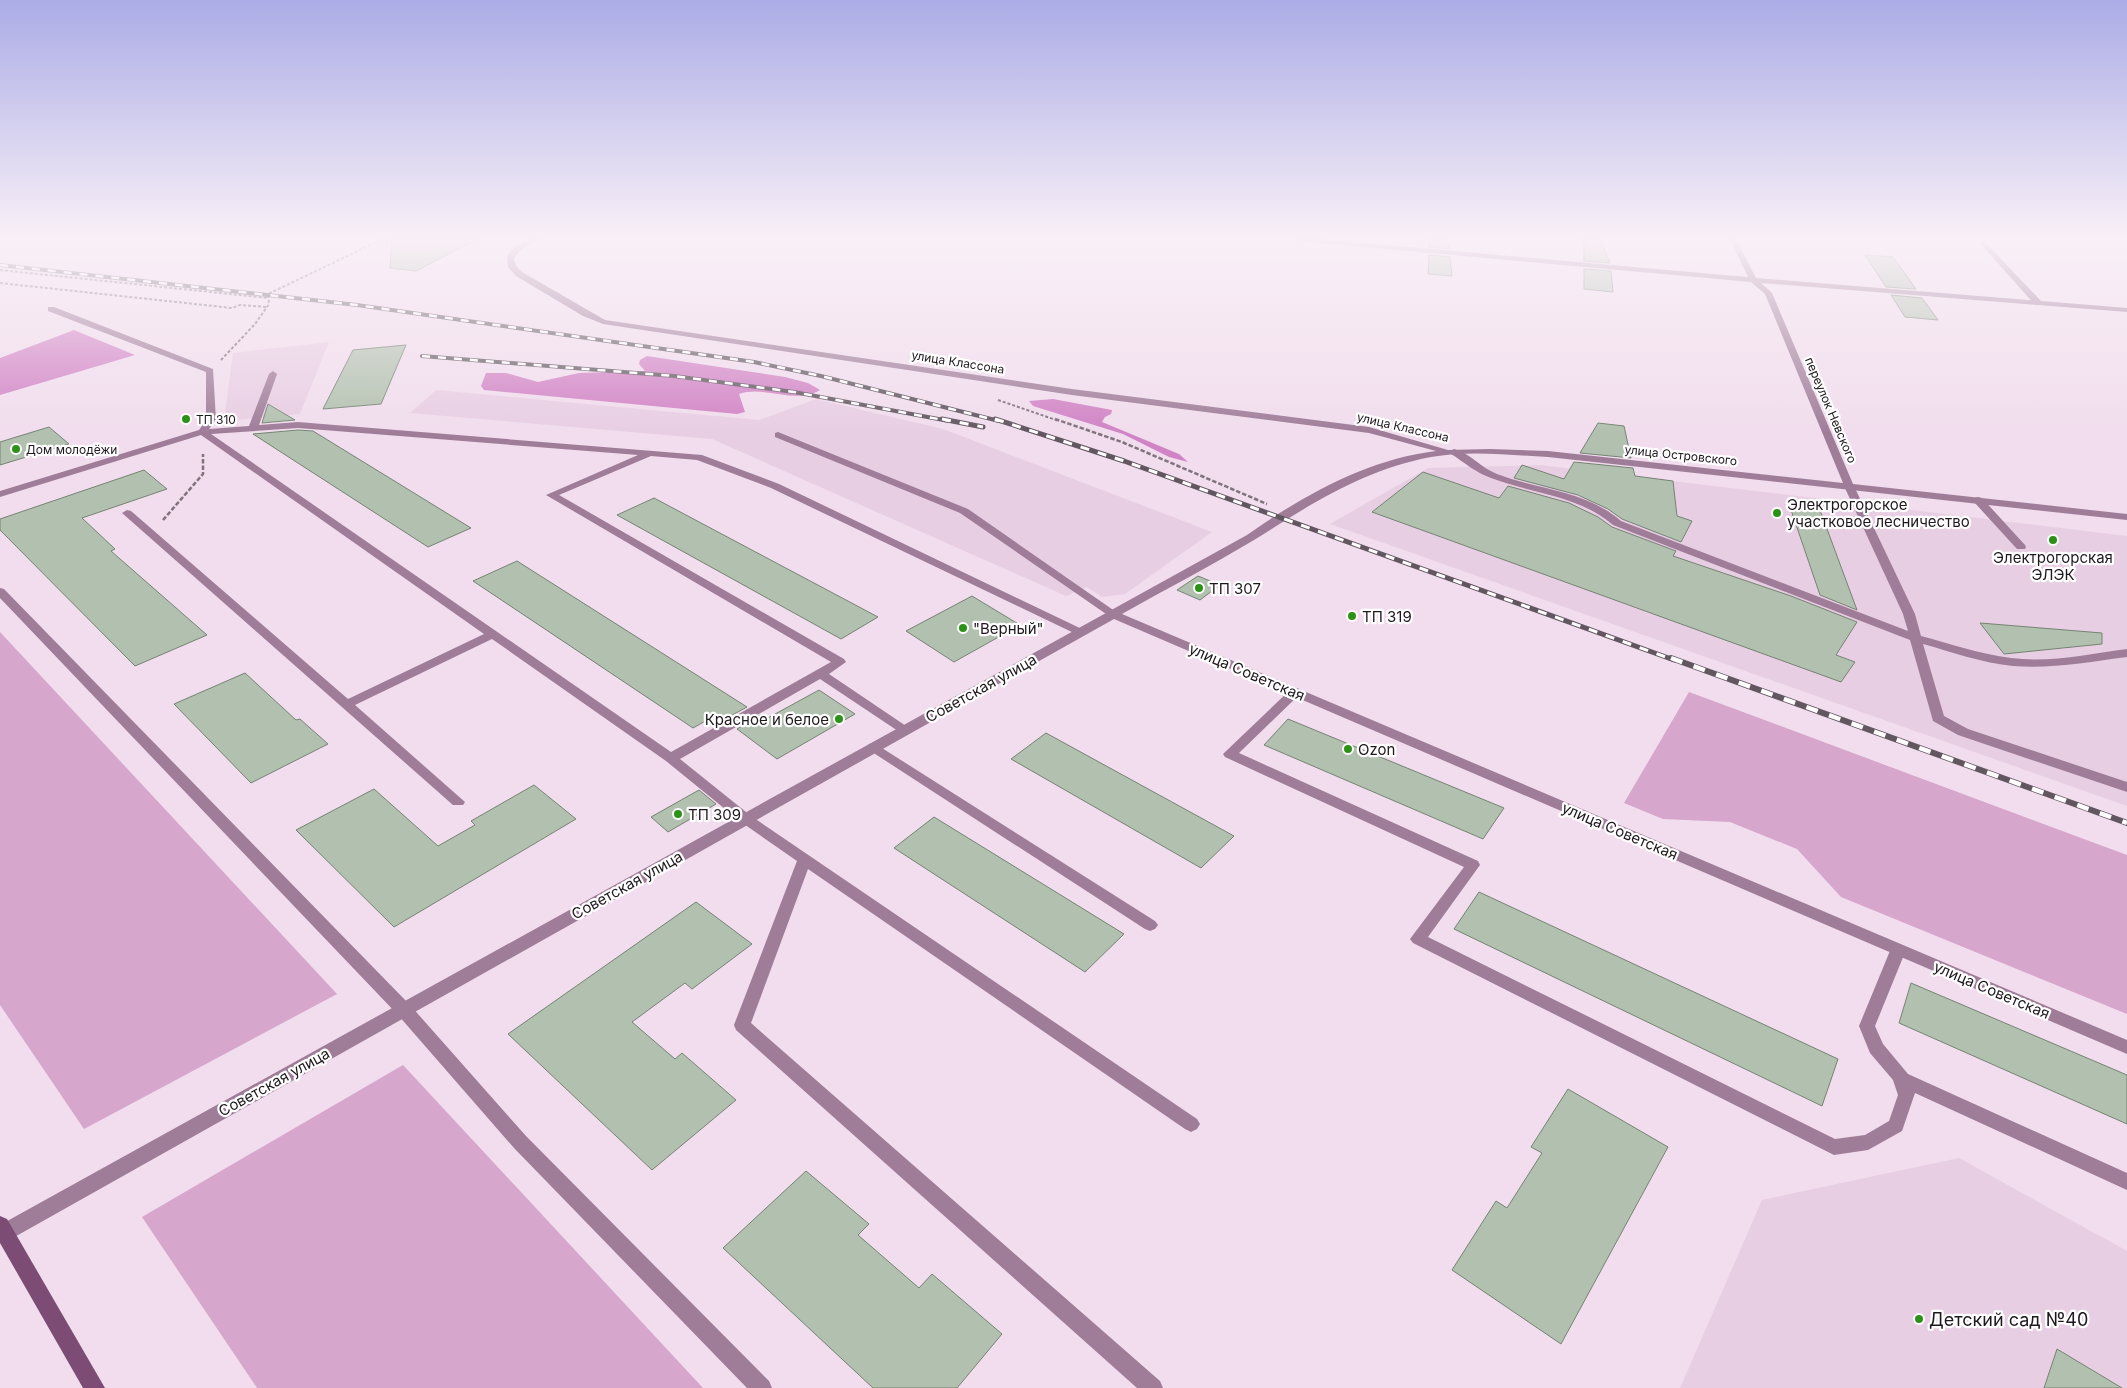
<svg xmlns="http://www.w3.org/2000/svg" width="2127" height="1388" font-family="Inter,sans-serif">
<style>
.built{fill:#e8cee3}
.green{fill:#d6a6cd}
.forest{fill:#d184c5}
.building{fill:#b2c1af;stroke:#758373}
.lines{fill:none;stroke-linecap:round;stroke-linejoin:round}
.path-far1{stroke:#80737d;stroke-width:2;stroke-dasharray:3 2;stroke-linecap:butt}
.path{stroke:#80737d;stroke-width:2.5;stroke-dasharray:4.5 2;stroke-linecap:butt}
.lane{fill:#9f7d99;fill-rule:evenodd}
.street{fill:#9f7d99;fill-rule:evenodd}
.secondary{fill:#7c4c74;fill-rule:evenodd}
.rail-far2-casing{stroke:#625760;stroke-width:4}
.rail-far1-casing{stroke:#625760;stroke-width:5}
.rail-casing{stroke:#625760;stroke-width:6}
.rail-far2{stroke:#fff;stroke-width:2.5;stroke-dasharray:8;stroke-linecap:butt}
.rail-far1{stroke:#fff;stroke-width:3;stroke-dasharray:9;stroke-linecap:butt}
.rail{stroke:#fff;stroke-width:4.5;stroke-dasharray:12;stroke-linecap:butt}
.poi-dot{fill:#2b9217;stroke:#fff;stroke-width:2}
.labels{text-anchor:middle;dominant-baseline:central;stroke-width:4.5;stroke-linejoin:round;paint-order:stroke}
.far-street-label{font-size:12px;fill:#1f181d;stroke:#fff}
.far-poi-label{font-size:12px;fill:#1f181d;stroke:#fff;text-anchor:start}
.poi-label{font-size:15px;fill:#1f181d;stroke:#fff;text-anchor:start}
.street-label{font-size:15px;fill:#1f181d;stroke:#fff}
.near-poi-label{font-size:18px;fill:#1f181d;stroke:#fff;text-anchor:start}
</style>
<rect width="100%" height="100%" fill="#f1dded"/>
<g class="built">
<polygon points="329,342 300,414 224,421 233,353"/>
<polygon points="436,390 759,420 816,399 943,429 1212,532 1125,594 1102,597 1087,587 1066,596 712,439 410,413"/>
<polygon points="1540,465 2127,536 2127,806 1330,524 1428,468"/>
<polygon points="1959,1158 2127,1251 2127,1388 1680,1388 1762,1200"/>
</g>
<g class="green">
<polygon points="0,632 337,994 84,1129 0,1005"/>
<polygon points="1689,692 2127,855 2127,1014 1841,897 1797,849 1730,822 1663,819 1624,803"/>
<polygon points="403,1065 703,1388 257,1388 142,1217"/>
</g>
<g class="forest">
<polygon points="74,330 135,355 0,395 0,358"/>
<path d="M647,356L785,377L808,383L820,390C796,405 765,385 739,394L745,412L737,414L484,390L481,386L486,373H506L538,382L579,373L645,371L639,364L640,360Z"/>
<polygon points="1053,399 1112,410 1111,414 1105,417 1102,422 1179,454 1188,462 1169,457 1123,434 1033,406 1029,401"/>
</g>
<g class="building">
<polygon points="392,239 477,239 416,271 390,268"/>
<polygon points="1429,239 1447,239 1449,249 1429,247"/>
<polygon points="1584,239 1600,239 1610,263 1584,261"/>
<polygon points="1429,255 1450,257 1452,276 1428,274"/>
<polygon points="1865,255 1893,257 1916,289 1886,287"/>
<polygon points="1584,269 1611,271 1613,292 1584,289"/>
<polygon points="1891,295 1922,298 1938,320 1905,317"/>
<polygon points="406,345 381,404 323,409 353,350"/>
<polygon points="268,404 295,420 262,423"/>
<polygon points="1598,423 1624,426 1631,458 1580,453"/>
<polygon points="49,427 69,444 0,465 0,442"/>
<polygon points="298,430 313,431 471,528 428,547 253,434"/>
<polygon points="1574,462 1633,468 1635,476 1673,481 1677,516 1692,521 1681,542 1622,519 1608,509 1578,495 1514,478 1522,465 1564,479"/>
<polygon points="144,470 167,489 82,518 115,549 111,551 207,635 135,666 0,530 0,519"/>
<polygon points="1423,472 1499,498 1508,486 1569,503 1598,517 1612,527 1676,551 1673,556 1791,596 1857,622 1836,655 1855,662 1841,682 1372,512"/>
<polygon points="654,498 878,617 841,639 617,515"/>
<polygon points="1790,507 1820,510 1857,610 1820,595"/>
<polygon points="517,561 747,707 725,719 718,714 693,728 473,581"/>
<polygon points="1198,576 1220,585 1200,600 1177,590"/>
<polygon points="972,596 1020,625 954,662 906,631"/>
<polygon points="1980,623 2102,633 2102,644 2004,654"/>
<polygon points="245,673 296,720 300,719 328,744 251,783 174,704"/>
<polygon points="819,690 855,714 777,759 737,729 760,715 766,719"/>
<polygon points="1288,719 1504,808 1483,839 1264,745"/>
<polygon points="1046,733 1234,836 1201,868 1011,759"/>
<polygon points="534,785 576,819 394,927 296,830 374,789 438,846 475,825 471,821"/>
<polygon points="699,790 716,804 668,832 651,817"/>
<polygon points="934,817 1124,934 1085,972 894,848"/>
<polygon points="1479,892 1838,1059 1822,1106 1454,929"/>
<polygon points="696,902 752,944 692,989 685,983 632,1022 675,1059 682,1053 736,1100 652,1170 508,1034"/>
<polygon points="1911,983 2127,1075 2127,1124 1899,1023"/>
<polygon points="1568,1089 1668,1147 1561,1344 1452,1270 1496,1201 1507,1208 1542,1153 1531,1147"/>
<polygon points="806,1171 869,1224 858,1235 919,1288 932,1274 1002,1334 957,1388 873,1388 723,1248"/>
<polygon points="2057,1349 2122,1388 2044,1388"/>
</g>
<g class="lines">
<g class="path-far1">
<polyline points="0,270 268,298"/>
<polyline points="0,283 232,308 240,305 267,307"/>
<polyline points="221,360 255,324 269,304 268,294 383,239"/>
<polyline points="998,400 1059,421"/>
</g>
<g class="path">
<polyline points="1055,419 1122,442 1267,504"/>
<polyline points="163,520 203,474 203,454"/>
</g>
<g class="lane">
<polygon points="1980,241 1984,241 2041,301 2041,305 2035,305 1980,243"/>
<path d="M48,307H54L213,369L216,420L209,429L249,426L269,374L273,371L277,374L259,425L298,422L702,455L779,484L1084,630L1086,632L1084,634H1076L771,488L697,460L651,456L559,495L844,659L846,662L829,674L912,730L911,733H901L820,679L680,759L751,816L1197,1119L1200,1124L1197,1129L1191,1132L1185,1129L808,869L751,1023L1160,1381L1163,1388H1137L736,1030L734,1025L797,861L741,822L666,761L492,639L355,705L465,802L463,805H453L122,513L127,510L131,511L348,699L484,634L201,435L0,497V491L199,430L206,420V372L48,311ZM298,428L638,455L546,495L831,662L671,752L211,434Z"/>
<polygon points="778,432 968,509 1119,614 1117,616 1109,616 960,513 775,437 775,433"/>
<path d="M1454,449C1470,453 1481,468 1497,474C1539,490 1585,490 1621,521L1908,631L1903,614L1844,486L1849,483L1853,484L1915,614L1921,636C1951,644 1980,654 2011,658C2050,663 2089,654 2127,649V657C2089,662 2051,669 2013,666C1982,663 1952,652 1923,644L1944,716L1968,729L2127,782V792L1958,735L1933,721L1910,640L1613,525C1578,495 1533,494 1491,478C1476,473 1464,462 1451,454L1449,452Z"/>
<polygon points="1978,497 1982,498 2025,545 2026,547 2025,549 2017,549 1974,502 1974,498"/>
<polygon points="0,588 4,589 410,1005 526,1136 769,1381 772,1388 747,1388 514,1148 398,1015 0,598"/>
<polygon points="1295,688 1299,689 1301,692 1299,695 1239,753 1478,861 1480,865 1428,937 1835,1139 1865,1135 1889,1121 1898,1095 1893,1080 1870,1053 1859,1026 1892,946 1898,944 1904,946 1906,950 1875,1026 1883,1044 1908,1074 2127,1173 2127,1190 1915,1093 1902,1131 1868,1150 1834,1155 1413,943 1410,939 1464,867 1225,757 1223,754 1291,689"/>
<polygon points="874,743 1155,921 1158,925 1155,929 1150,931 1145,929 869,750 867,747 869,744"/>
</g>
<path class="street" d="M531,239H539L521,250L514,258L516,266L522,272L605,320L1072,389L1369,427L1448,450L1490,449L1548,451L1843,483L1765,294L1751,282L1298,241L1295,239H1318L1748,277L1730,239H1736L1756,278L2127,308V312L1761,283L1772,293L1853,484L2127,514V520L1548,457C1510,455 1469,450 1431,457C1363,470 1311,504 1254,540C1211,566 1166,589 1122,614L2127,1040V1054L1114,619L11,1239L4,1242L0,1240V1225L1247,535C1302,496 1368,459 1436,451L1369,433L1072,395L603,324L583,316L516,276L508,267L507,256L515,246Z"/>
<polygon class="secondary" points="0,1216 7,1219 105,1388 83,1388 0,1243"/>
<g class="rail-far2-casing">
<g id="rail-far2">
<polyline points="0,265 357,305 754,362 821,376 999,421"/>
<polyline points="422,356 674,376 794,392 949,421"/>
</g>
</g>
<g class="rail-far1-casing">
<g id="rail-far1">
<polyline points="942,419 983,427"/>
<polyline points="995,419 1124,461 1674,660"/>
</g>
</g>
<g class="rail-casing">
<polyline id="rail" points="1671,658 2127,823"/>
</g>
<use href="#rail-far2" class="rail-far2"/>
<use href="#rail-far1" class="rail-far1"/>
<use href="#rail" class="rail"/>
</g>
<linearGradient id="sky" x2="0" y2="1"><stop stop-color="#abace6"/><stop offset="0.55" stop-color="#f9f0f7"/><stop offset="1" stop-color="#f9f0f7" stop-opacity="0"/></linearGradient>
<rect width="2127" height="433" fill="url(#sky)"/>
<g class="poi-dot">
<circle cx="186" cy="419" r="5"/>
<circle cx="16" cy="449" r="5"/>
<circle cx="1777" cy="513" r="5"/>
<circle cx="2053" cy="540" r="5"/>
<circle cx="1199" cy="588" r="5"/>
<circle cx="1352" cy="616" r="5"/>
<circle cx="963" cy="628" r="5"/>
<circle cx="839" cy="719" r="5"/>
<circle cx="1348" cy="749" r="5"/>
<circle cx="678" cy="814" r="5"/>
<circle cx="1919" cy="1319" r="5"/>
</g>
<g class="labels">
<g class="far-street-label">
<text transform="translate(958 362) rotate(9)">улица Классона</text>
<text transform="translate(1831 410) rotate(67)">переулок Невского</text>
<text transform="translate(1403 427) rotate(13)">улица Классона</text>
<text transform="translate(1681 455) rotate(6)">улица Островского</text>
</g>
<g class="far-poi-label">
<text x="196" y="419">ТП 310</text>
<text x="26" y="449">Дом молодёжи</text>
</g>
<g class="poi-label">
<text x="1787" y="504">Электрогорское<tspan x="1787" dy="17">участковое лесничество</tspan></text>
<text x="2053" y="557" text-anchor="middle">Электрогорская<tspan x="2053" dy="17">ЭЛЭК</tspan></text>
<text x="1209" y="588">ТП 307</text>
<text x="1362" y="616">ТП 319</text>
<text x="973" y="628">"Верный"</text>
<text x="829" y="719" text-anchor="end">Красное и белое</text>
<text x="1358" y="749">Ozon</text>
<text x="688" y="814">ТП 309</text>
</g>
<g class="street-label">
<text transform="translate(1247 672) rotate(23)">улица Советская</text>
<text transform="translate(981 688) rotate(-29)">Советская улица</text>
<text transform="translate(1620 831) rotate(23)">улица Советская</text>
<text transform="translate(627 885) rotate(-29)">Советская улица</text>
<text transform="translate(1992 990) rotate(23)">улица Советская</text>
<text transform="translate(274 1082) rotate(-29)">Советская улица</text>
</g>
<g class="near-poi-label">
<text x="1929" y="1319">Детский сад №40</text>
</g>
</g>
</svg>
